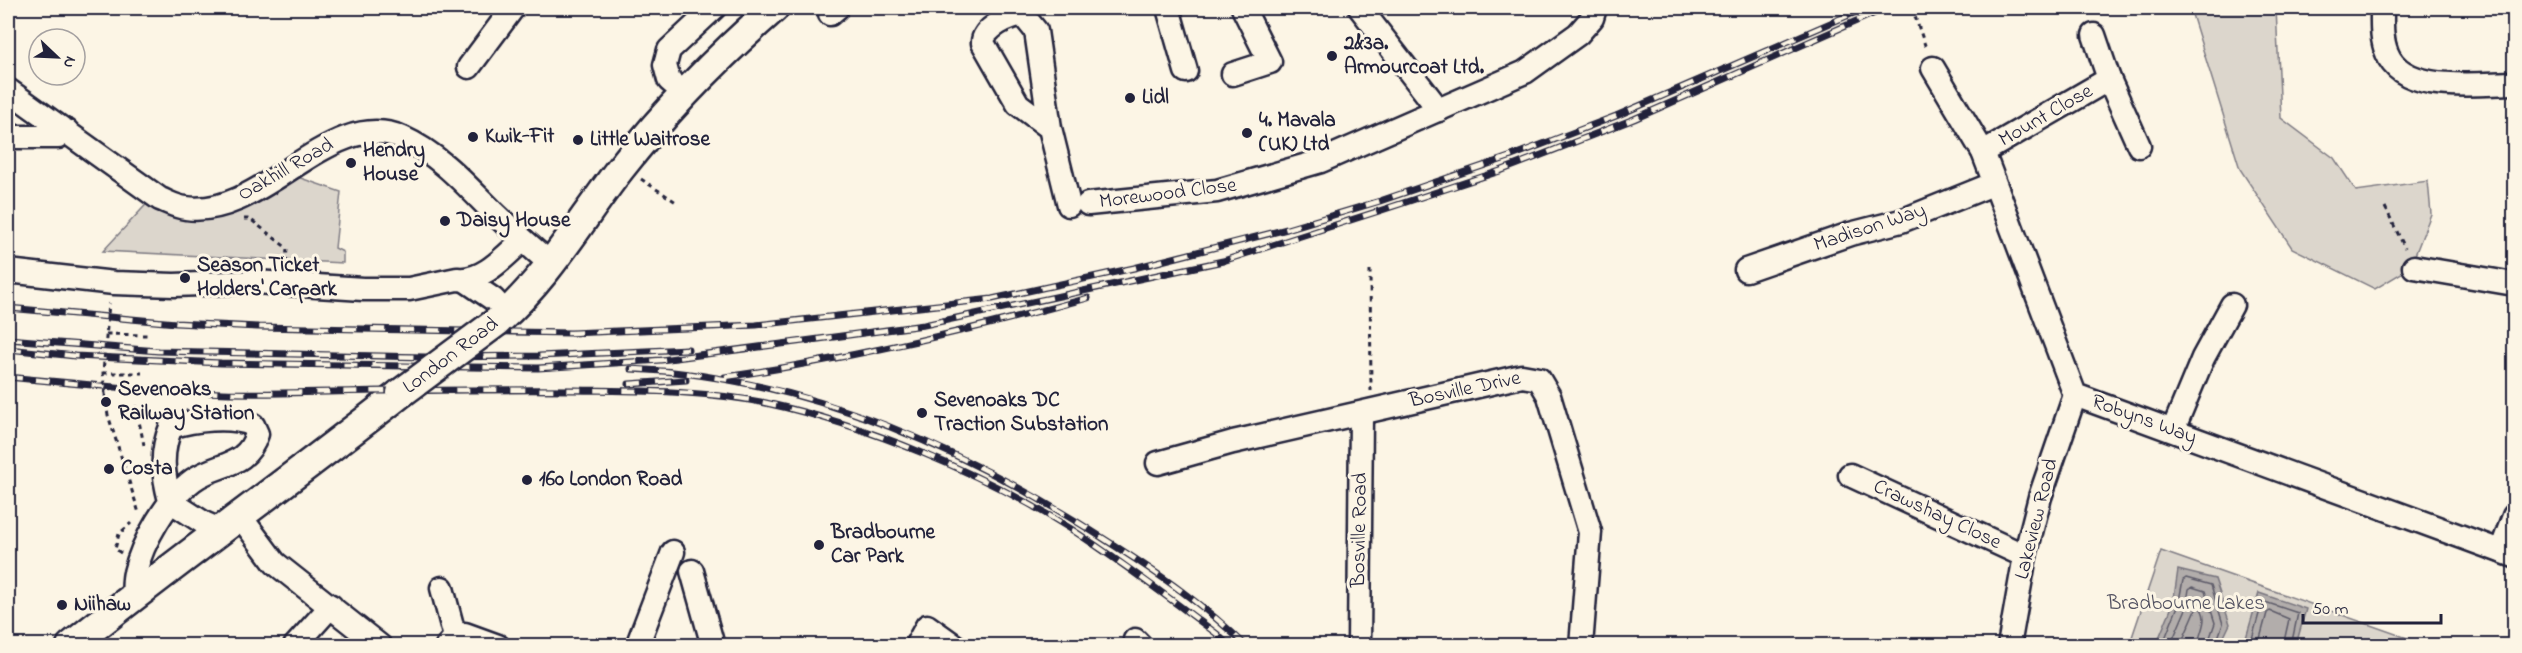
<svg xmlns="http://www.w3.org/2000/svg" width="2522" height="653" font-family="'Indie Flower',sans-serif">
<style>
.green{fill:#dcd6cc;stroke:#7f7c84;stroke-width:1.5}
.water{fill:#b2adab;stroke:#78757e;stroke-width:1.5}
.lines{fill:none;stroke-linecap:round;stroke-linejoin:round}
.shore{stroke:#5c5a68;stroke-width:1.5}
.minor-casing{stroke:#22223b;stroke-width:27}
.major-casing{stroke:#22223b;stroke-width:33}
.path{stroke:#22223b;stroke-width:3;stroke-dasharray:4.5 4.5;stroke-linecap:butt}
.minor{stroke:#fcf5e5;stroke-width:22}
.major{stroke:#fcf5e5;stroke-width:28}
.rail-casing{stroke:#22223b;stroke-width:7}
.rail{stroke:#fcf5e5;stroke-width:4.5;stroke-dasharray:14;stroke-linecap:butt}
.major-bridge-casing{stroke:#22223b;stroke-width:33;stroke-linecap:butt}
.path-bridge{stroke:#22223b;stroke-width:3;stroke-dasharray:4.5 4.5;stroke-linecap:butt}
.major-bridge{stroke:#fcf5e5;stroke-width:28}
.poi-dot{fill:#22223b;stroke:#fcf5e5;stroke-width:2}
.labels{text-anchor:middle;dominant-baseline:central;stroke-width:6;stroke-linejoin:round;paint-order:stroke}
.poi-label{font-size:21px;font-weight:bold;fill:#22223b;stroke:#fcf5e5;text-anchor:start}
.street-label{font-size:21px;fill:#22223b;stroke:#fcf5e5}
.park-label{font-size:21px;fill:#504f5f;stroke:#fcf5e5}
</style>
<rect width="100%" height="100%" fill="#fcf5e5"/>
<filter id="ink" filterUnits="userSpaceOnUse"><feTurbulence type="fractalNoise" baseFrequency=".0167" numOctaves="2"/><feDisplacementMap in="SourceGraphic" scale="12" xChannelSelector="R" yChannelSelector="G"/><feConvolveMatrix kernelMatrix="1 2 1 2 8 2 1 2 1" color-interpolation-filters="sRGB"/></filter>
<g filter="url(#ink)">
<g class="green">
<polygon points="2190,8 2276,8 2281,118 2334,158 2356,191 2428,181 2431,214 2410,268 2375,289 2292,248 2240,169"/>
<polygon points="286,173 341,192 335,248 343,252 343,263 103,251 155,195 178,207"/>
<polygon points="2161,551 2427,645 2129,646"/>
</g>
<g class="water">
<polygon points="2178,570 2215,579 2230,624 2220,645 2156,645 2173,604"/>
<polygon points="2259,593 2306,609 2296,645 2244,645"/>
</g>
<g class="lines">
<g class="shore">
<polyline points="2162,646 2178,606 2183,580 2186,578 2211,585 2223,624 2215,646"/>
<polyline points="2170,646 2186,609 2189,589 2192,587 2205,591 2215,623 2207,646"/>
<path d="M2180,646L2198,605C2211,619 2199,630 2198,646"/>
<polyline points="2250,646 2262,603 2265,602 2298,613 2291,646"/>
<polyline points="2258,646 2267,613 2270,611 2289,619 2283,646"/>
</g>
<g class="minor-casing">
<g id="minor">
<polyline points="1168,8 1186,71"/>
<polyline points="1360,8 1439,110"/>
<path d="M2382,8C2382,23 2381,39 2387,53C2403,95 2479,83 2514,83"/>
<polyline points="830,14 837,8"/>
<polyline points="2094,35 2109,79"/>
<polyline points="469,67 513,8"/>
<polyline points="1933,68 1983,152 2075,395 2514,556"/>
<polyline points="1233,74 1270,62 1243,8"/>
<path d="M8,90L160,199C168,202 176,207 186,208C263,219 331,105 403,138C439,154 467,186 494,213C513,231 532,248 552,265"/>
<polyline points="685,94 669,80 665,65 669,50 714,8"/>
<path d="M1050,128L1018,104L983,43C982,29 1011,14 1023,15L1036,31L1050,128L1069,205"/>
<polyline points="8,137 58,137 67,131"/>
<polyline points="1983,152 2109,79 2139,146"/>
<polyline points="1088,204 1217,191 1321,161 1525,72 1578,34 1592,18 1595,8"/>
<polyline points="2414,267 2514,284"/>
<polyline points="1746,270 1850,234 1901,221 1993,184"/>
<path d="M8,271L114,283L174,285L255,282L363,289H409L457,279C483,282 505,256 523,240"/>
<polyline points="465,280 493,299 506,313"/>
<polyline points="2173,430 2203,358 2232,305"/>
<polyline points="1158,463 1233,442 1522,376 1539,379 1549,396 1590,532 1581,646"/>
<polyline points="1850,475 2025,556"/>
<polyline points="240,516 275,563 380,646"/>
<polyline points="2501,551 2514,516"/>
<polyline points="692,571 713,646"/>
<polyline points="442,588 455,637"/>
<path d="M133,596C134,588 133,580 135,573C142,542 167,499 193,480C218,462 246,469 257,434L253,425C231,415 193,420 171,427C160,453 163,474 170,501L204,523L220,530"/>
<polyline points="1135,640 1141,646"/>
<polyline points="295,646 331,606"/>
<polyline points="447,646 455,637 465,634 498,646"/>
<polyline points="637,646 673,552"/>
<polyline points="916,646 927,626 955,646"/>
<polyline points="1359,646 1361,414"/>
<polyline points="2009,646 2025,556 2040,497 2075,395"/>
</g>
</g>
<g class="major-casing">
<g id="major">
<path d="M498,321C549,276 579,222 620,169C666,110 719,56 774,8"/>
<path d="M71,646C179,559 292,479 401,393"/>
</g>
</g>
<g class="path">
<polyline points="1912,8 1926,48"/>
<polyline points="641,179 676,202"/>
<polyline points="2385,207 2405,248"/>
<polyline points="244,219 250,219 287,248 286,263"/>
<polyline points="1370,270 1371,391"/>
<polyline points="106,334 147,335"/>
<polyline points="103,373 142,373"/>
<polyline points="105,394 108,415 139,513"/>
<polyline points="126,408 136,407 144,445"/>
<polyline points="121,553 115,549 119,534 131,523"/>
</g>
<use href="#minor" class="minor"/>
<use href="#major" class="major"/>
<g class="rail-casing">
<g id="rail">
<polyline points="8,308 176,323 258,327 571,333 756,325 992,299 1134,268 1287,229 1380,201 1509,157 1616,116 1865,8"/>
<polyline points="8,339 158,351 425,357 539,356 688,349"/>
<polyline points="8,349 75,356 221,363 538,368 661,360 924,325 1223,261 1382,210 1500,171 1634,119 1886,8"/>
<path d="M631,369C805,376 968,450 1112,544C1159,574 1206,606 1246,646"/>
<path d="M8,377C98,386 190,395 281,393C379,391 477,389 575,390C638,391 704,390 766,403C867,425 985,474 1071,529C1122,562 1169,598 1217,634L1229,646"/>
<path d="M725,377C848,359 968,331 1088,298"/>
<polyline points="629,384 686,380"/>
</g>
</g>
<use href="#rail" class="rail"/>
<g class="major-bridge-casing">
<polyline id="major-bridge" points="401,393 498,321"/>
</g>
<polyline class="path-bridge" points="105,394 103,373 109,303"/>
<use href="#major-bridge" class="major-bridge"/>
</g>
</g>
<g class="poi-dot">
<circle cx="1332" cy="56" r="6"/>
<circle cx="1130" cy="98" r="6"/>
<circle cx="1247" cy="133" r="6"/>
<circle cx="473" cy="137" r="6"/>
<circle cx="578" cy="140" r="6"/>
<circle cx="351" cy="163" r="6"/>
<circle cx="445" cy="221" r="6"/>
<circle cx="185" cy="278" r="6"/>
<circle cx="106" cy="402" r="6"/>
<circle cx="922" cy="413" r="6"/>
<circle cx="109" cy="469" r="6"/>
<circle cx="527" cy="480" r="6"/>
<circle cx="819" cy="545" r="6"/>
<circle cx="62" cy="605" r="6"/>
</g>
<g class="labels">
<g class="poi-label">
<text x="1344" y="44">2&amp;3a.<tspan x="1344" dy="24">Armourcoat Ltd.</tspan></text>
<text x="1142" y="98">Lidl</text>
<text x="1259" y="121">4. Mavala<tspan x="1259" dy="24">(UK) Ltd</tspan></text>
<text x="485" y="137">Kwik-Fit</text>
<text x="590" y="140">Little Waitrose</text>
<text x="363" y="151">Hendry<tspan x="363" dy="24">House</tspan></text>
<text x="457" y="221">Daisy House</text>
<text x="197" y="266">Season Ticket<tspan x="197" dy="24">Holders' Carpark</tspan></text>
<text x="118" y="390">Sevenoaks<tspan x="118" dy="24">Railway Station</tspan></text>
<text x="934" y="401">Sevenoaks DC<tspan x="934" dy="24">Traction Substation</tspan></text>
<text x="121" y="469">Costa</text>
<text x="539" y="480">160 London Road</text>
<text x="831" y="533">Bradbourne<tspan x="831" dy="24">Car Park</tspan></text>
<text x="74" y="605">Niihaw</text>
</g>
<g class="street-label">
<text transform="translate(2046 116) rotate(-30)">Mount Close</text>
<text transform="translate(286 170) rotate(-30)">Oakhill Road</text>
<text transform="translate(1168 194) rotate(-7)">Morewood Close</text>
<text transform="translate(1870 228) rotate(-18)">Madison Way</text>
<text transform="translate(451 356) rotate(-37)">London Road</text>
<text transform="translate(1465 390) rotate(-12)">Bosville Drive</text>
<text transform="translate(2144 420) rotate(20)">Robyns Way</text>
<text transform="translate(1937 515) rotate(25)">Crawshay Close</text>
<text transform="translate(2037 519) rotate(-76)">Lakeview Road</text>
<text transform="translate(1360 530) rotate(-89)">Bosville Road</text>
</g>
<g class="park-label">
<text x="2186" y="604">Bradbourne Lakes</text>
</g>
</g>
<rect width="2522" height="653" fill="none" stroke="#fcf5e5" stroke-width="30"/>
<rect x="15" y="15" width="2492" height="623" fill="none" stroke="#22223b" stroke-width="2" filter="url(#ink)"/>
<g transform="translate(57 57) rotate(113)"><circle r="28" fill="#fcf5e5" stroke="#a5a1a1" stroke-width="1.5"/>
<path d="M0-4.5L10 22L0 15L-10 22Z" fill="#22223b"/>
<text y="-9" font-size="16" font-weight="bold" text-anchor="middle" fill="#22223b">N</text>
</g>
<path d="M2303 614v9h138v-9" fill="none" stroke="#22223b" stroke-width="3"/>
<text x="2312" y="614" font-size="18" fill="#22223b" stroke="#fcf5e5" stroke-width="4.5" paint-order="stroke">50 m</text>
</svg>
